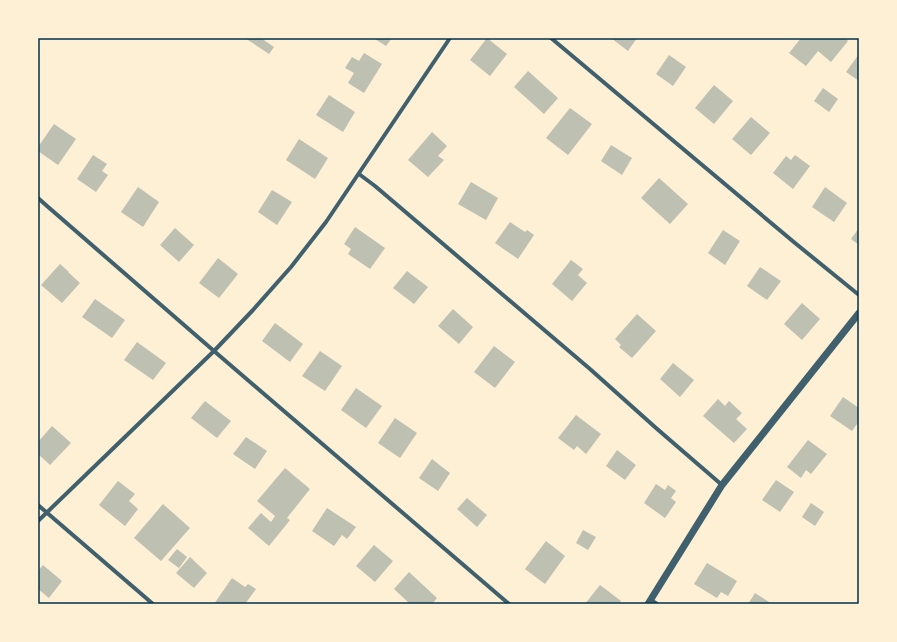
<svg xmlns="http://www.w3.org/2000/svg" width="897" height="642" font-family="Raleway,sans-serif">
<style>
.building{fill:#bec0b2}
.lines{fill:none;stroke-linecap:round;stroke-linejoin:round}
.minor{stroke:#3f606c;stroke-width:4}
.tertiary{stroke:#3f606c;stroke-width:7}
.neatline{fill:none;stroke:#003049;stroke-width:1.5}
</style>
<rect width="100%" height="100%" fill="#fdf0d5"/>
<g class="building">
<polygon points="245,38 261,38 274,47 269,54"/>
<polygon points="376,38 392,38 386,46 375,39"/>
<polygon points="487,38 507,54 490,76 470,60"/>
<polygon points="611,38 637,38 628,51"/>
<polygon points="801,38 845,38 848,41 831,62 818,51 806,66 789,53"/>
<polygon points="364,53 382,64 364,93 348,83 354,73 345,68 352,57 359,61"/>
<polygon points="859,54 859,81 846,72"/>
<polygon points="669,55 686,67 673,86 656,74"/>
<polygon points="528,71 558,98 544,114 514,87"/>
<polygon points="714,85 733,101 714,124 695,108"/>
<polygon points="823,88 838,99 829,112 814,101"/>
<polygon points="329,95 355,112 343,132 316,115"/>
<polygon points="570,108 592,124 568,155 546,138"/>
<polygon points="751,117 770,133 751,155 732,139"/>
<polygon points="54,124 76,139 58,165 38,151 38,147"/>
<polygon points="432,132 447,146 438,156 444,160 428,177 408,160"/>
<polygon points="299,139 328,158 315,179 286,160"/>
<polygon points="611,145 632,158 622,175 601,161"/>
<polygon points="93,155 107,164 102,171 108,175 96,192 77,179"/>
<polygon points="795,155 810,166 793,189 773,173 786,156 791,160"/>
<polygon points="659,178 688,204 670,224 641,198"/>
<polygon points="471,182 498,198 486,220 458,204"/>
<polygon points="138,187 159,202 143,227 121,212"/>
<polygon points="825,187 847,203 834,222 812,207"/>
<polygon points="272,190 292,202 277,225 258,212"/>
<polygon points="510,222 525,232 527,230 534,235 518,259 495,243"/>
<polygon points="355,227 385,248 370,269 348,254 351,249 344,244"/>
<polygon points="175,228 194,245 179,262 160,245"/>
<polygon points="859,228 859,245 851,239"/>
<polygon points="723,230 740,241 725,265 708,253"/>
<polygon points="218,258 238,274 219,298 199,283"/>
<polygon points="571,260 583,269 578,275 587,283 572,301 552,284"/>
<polygon points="60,264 69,272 68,272 80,283 62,303 41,285"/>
<polygon points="760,267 781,281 767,300 747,286"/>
<polygon points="407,271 428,287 414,304 393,288"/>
<polygon points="95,299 125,320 112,338 82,317"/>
<polygon points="802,303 820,319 802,340 784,324"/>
<polygon points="453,309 473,327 459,344 438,326"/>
<polygon points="637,314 656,331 632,358 619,347 621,345 615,339"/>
<polygon points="275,323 303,344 290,362 262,341"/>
<polygon points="137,342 166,363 153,380 124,360"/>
<polygon points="494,346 515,362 495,388 474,372"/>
<polygon points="320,351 342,366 325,391 302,376"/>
<polygon points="673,363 694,380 680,397 660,379"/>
<polygon points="356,388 382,406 366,428 341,410"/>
<polygon points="843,397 859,408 859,421 852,431 830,416"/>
<polygon points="718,399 725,406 729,401 742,413 736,419 747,429 734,443 703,416"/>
<polygon points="205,401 231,421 217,438 191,418"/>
<polygon points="576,415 601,434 586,454 577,446 574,450 558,438"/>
<polygon points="395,418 417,433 400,458 378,443"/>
<polygon points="52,426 71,443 50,465 38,454 38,442"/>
<polygon points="246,437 267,451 255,469 233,454"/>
<polygon points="808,440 827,454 811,474 806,470 801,478 787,467"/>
<polygon points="617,450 636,465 625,480 606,466"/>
<polygon points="432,459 450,473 438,491 419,478"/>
<polygon points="285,468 310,489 287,518 290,520 269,546 248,528 261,513 271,522 275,516 257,501"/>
<polygon points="776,480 794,492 780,512 762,500"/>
<polygon points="118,481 135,494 129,501 138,509 125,526 99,505"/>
<polygon points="656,484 665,490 668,485 676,491 671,498 676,502 665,518 644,503"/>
<polygon points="467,498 487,515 477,527 457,509"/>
<polygon points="811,503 824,512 815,526 802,517"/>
<polygon points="163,504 190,528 161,561 134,538"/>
<polygon points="327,508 356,527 347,539 342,535 334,546 312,531"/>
<polygon points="583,530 596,537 588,550 576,543"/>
<polygon points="546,541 565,556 545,584 525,569"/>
<polygon points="374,545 393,561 375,582 356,566"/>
<polygon points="177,549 187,557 179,568 168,560"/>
<polygon points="190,557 207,573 194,588 176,573"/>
<polygon points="707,563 737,581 728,596 721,592 717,598 694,584"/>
<polygon points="43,565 62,581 49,598 38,589 38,571"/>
<polygon points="409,572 437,598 432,604 410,604 394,589"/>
<polygon points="232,578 245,587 248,584 256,589 245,604 214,604"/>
<polygon points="600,585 621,601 619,604 585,604"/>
<polygon points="755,593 772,604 748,604"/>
</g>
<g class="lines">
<g class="minor">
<polyline points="551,38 795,243 859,295"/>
<polyline points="359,174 375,186 590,369 656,428 722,485"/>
<polyline points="38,198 47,206 214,351 509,604"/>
<polyline points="38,505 153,604"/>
<polyline points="38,521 214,351 253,310 291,267 326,222 450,38"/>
<polyline points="651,600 657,604"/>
</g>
<polyline class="tertiary" points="648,604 722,485 859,313"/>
</g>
<rect width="897" height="642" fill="none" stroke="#fdf0d5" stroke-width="78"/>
<rect x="39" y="39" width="819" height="564" class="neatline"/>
</svg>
